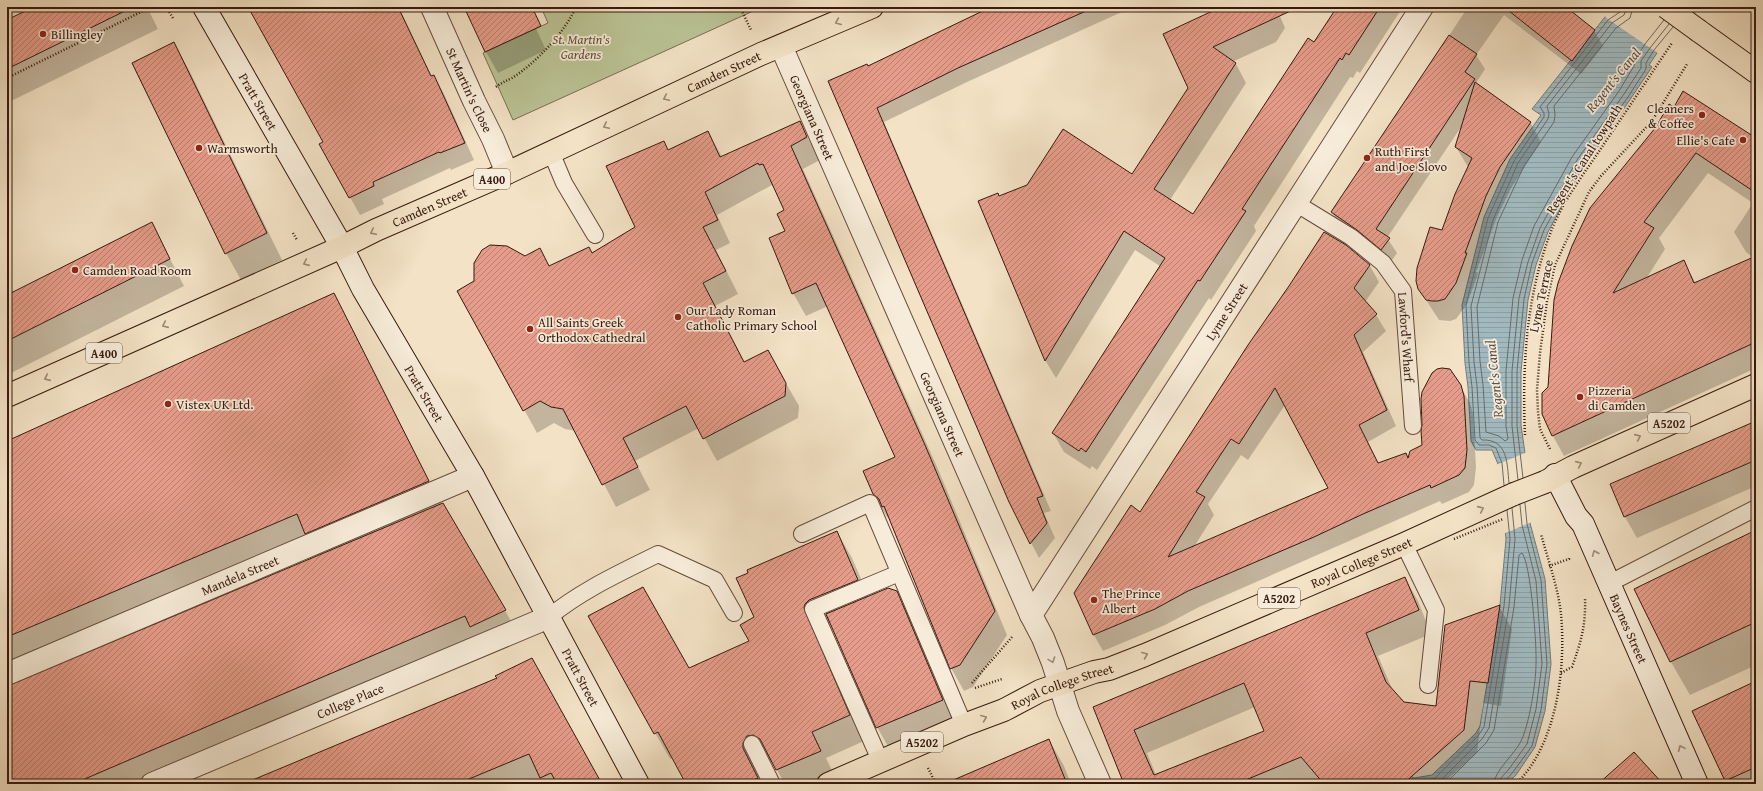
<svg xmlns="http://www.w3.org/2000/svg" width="1763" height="791" font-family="'Gentium Book Plus',serif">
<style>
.green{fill:#bac395;stroke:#786e52}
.water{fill:url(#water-rules);stroke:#777a79}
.pier{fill:#f3e2c5}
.shadow{fill:#0003;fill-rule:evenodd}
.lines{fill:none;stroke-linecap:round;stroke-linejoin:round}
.shore{stroke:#6c6a67;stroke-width:1}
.building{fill:url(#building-hatch);stroke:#37190e;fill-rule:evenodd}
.lane-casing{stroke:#664b3c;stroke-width:18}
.street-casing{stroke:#664b3c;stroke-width:24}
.secondary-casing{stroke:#37190e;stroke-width:24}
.primary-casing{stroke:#37190e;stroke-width:24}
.highway-casing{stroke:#37190e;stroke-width:24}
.path{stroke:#37190e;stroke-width:2.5;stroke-dasharray:1 2;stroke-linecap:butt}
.lane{stroke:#f7ecd9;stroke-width:16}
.street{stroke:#f7ecd9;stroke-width:22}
.secondary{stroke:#f7ecd9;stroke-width:22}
.primary{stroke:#f3e2c5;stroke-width:22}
.highway{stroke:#f3e2c5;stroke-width:22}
.primary-bridge-casing{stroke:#37190e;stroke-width:24;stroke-linecap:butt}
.highway-bridge-casing{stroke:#37190e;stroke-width:24;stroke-linecap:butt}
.path-bridge{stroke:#37190e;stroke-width:2.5;stroke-dasharray:1 2;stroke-linecap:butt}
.primary-bridge{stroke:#f3e2c5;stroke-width:22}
.highway-bridge{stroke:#f3e2c5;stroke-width:22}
.oneway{stroke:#9e8873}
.oneway2{stroke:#a18d7e}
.poi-dot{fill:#8f2418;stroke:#f7ecd9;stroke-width:1.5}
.labels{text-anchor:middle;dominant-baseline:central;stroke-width:3.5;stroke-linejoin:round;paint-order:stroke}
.shield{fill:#f7ecd9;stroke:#71584b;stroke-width:1}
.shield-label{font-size:12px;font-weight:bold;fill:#37190e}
.poi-label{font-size:13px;fill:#37190e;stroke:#f7ecd9;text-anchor:start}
.park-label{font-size:13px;font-style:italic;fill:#5e4c36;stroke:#f7ecd9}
.street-label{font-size:13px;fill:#37190e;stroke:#f7ecd9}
.water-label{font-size:14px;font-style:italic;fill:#5c514c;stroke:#f7ecd9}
</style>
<defs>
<pattern id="water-rules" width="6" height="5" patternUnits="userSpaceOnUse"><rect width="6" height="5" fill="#a1bac0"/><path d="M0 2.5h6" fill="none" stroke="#8b9fa4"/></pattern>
<pattern id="building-hatch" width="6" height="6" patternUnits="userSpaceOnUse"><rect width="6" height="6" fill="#e69c8a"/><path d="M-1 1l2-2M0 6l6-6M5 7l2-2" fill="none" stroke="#bb7e6f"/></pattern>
</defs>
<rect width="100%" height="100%" fill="#f3e2c5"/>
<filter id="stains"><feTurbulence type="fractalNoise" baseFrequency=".005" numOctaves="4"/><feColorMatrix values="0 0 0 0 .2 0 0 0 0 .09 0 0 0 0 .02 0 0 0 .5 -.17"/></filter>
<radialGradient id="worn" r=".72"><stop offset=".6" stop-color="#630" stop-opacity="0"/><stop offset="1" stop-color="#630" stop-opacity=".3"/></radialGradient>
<polygon class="green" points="541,7 762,7 513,120 483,53 548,23"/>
<polygon class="water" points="1620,7 1657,53 1649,65 1652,67 1598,147 1584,165 1548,232 1536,265 1528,300 1521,372 1521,425 1525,453 1530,523 1545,579 1551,664 1545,711 1535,747 1516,775 1507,784 1388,784 1403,771 1414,778 1432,775 1476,733 1480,726 1500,605 1506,539 1498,464 1492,450 1476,450 1471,441 1468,387 1465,363 1462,305 1484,217 1510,159 1541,115 1532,109 1605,17"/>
<g class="pier">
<polygon points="1617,7 1696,7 1659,54 1605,17 1608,12"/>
<polygon points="1527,452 1532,522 1503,534 1496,465"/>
</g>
<g class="shadow">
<polygon points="35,7 147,7 158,29 7,103 7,21"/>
<polygon points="249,7 399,7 432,77 434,76 444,94 474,160 451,170 450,168 382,199 384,204 360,215 320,144 325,143"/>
<polygon points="465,7 526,7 546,50 498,73 486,52"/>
<polygon points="993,7 1133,7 967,82 884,122 1051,511 1044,513 1055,538 1039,558 1010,502 830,82 867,67"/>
<polygon points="1224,7 1276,7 1285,28 1276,42 1232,62 1236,64 1246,83 1170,200 1194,216 1315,43 1338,7 1403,7 1360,73 1357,71 1353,78 1350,77 1254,226 1256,231 1211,300 1209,298 1097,470 1092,466 1090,469 1064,452 1053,433 1160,266 1135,250 1056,378 1045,360 999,197 1132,176 1189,88"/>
<polygon points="1468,7 1564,7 1594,31 1603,46 1581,74 1504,15 1476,55 1485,69 1476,83 1477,84 1530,122 1541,142 1511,188 1497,217 1476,272 1478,274 1467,304 1456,319 1450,321 1439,320 1419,289 1468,167 1456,147 1463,124 1387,238 1397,253 1390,263 1340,227 1332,212"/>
<polygon points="174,43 189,70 282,260 241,280 226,253"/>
<path d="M1674,108L1756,139V368L1564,456L1553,436L1543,414L1549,388ZM1708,173L1753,203L1734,232L1746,252L1754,258L1696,284L1684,262L1646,279L1665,249L1659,238Z"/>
<polygon points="799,122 820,160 803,169 938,469 1007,635 973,687 964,691 951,668 890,519 887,517 873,494 896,458 828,306 806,316 793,293 786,211 775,187 773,187 772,185 717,215 730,243 716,250 738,294 715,306 745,363 768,352 799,406 798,418 717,461 699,428 635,461 650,490 616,507 576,431 565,429 554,423 537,433 459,291 525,257 550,267 592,254 637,227 668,151 708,132 722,157"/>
<polygon points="152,224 184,286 7,375 7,296"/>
<path d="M1370,266L1379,282L1365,302L1376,315L1386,331L1363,352L1396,426L1368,442L1379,464L1409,460L1423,446L1460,386L1470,403L1473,414L1476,467L1474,485L1469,492L1442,504L1440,501L1199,607L1165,625L1103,651L1094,635L1141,513ZM1285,405L1329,489L1194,547L1214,515L1208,504L1241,455L1248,460Z"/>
<polygon points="333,294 346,317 441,504 443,504 518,633 478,639 138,784 7,784 7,688 319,556 308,537 7,665 7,442"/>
<polygon points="1756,432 1756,486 1637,538 1625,517 1611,485"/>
<polygon points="1756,531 1756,665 1690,695 1671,662 1635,589"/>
<polygon points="837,532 852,558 869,597 896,592 909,613 954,721 889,748 877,727 831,623 824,626 864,741 826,758 835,777 819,784 785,784 773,763 769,760 757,770 762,784 688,784 673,758 670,759 589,617 688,669 750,642 755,617"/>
<polygon points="1405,578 1418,601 1431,634 1378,656 1393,691 1404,703 1437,707 1499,606 1512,629 1501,706 1483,703 1477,753 1442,784 1318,784 1315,780 1305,784 1239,784 1230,774 1265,732 1255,707 1147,753 1156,775 1231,784 1133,784 1094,708"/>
<polygon points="498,679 602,784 544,784 543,781 535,784 244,784"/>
<polygon points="1756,682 1756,784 1728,784 1693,712"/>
<polygon points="1049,740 1064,766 1071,784 947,784"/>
</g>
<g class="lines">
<g class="shore">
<polyline points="1633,7 1630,18 1616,28 1554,106 1555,115 1554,122 1524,166 1498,222 1477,307 1480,361 1483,385 1486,432 1499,436 1505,441 1508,439 1506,426 1506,371 1513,298 1522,260 1534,226 1572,157 1619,91 1634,66 1636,58 1645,44 1664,20"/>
<polyline points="1523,478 1517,426 1517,371 1524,299 1532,263 1544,230 1581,163 1628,97 1646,69 1646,63 1654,50 1673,27"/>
<polyline points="1518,480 1512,426 1512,371 1519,298 1528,262 1540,228 1577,160 1624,94 1641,68 1641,61 1650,48 1669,24"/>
<path d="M1509,483C1507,463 1508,439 1482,440L1480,438L1477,386L1474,362L1471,306L1493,220L1518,163L1548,119L1549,114L1547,106L1612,23L1624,15L1627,7"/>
<polyline points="1504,485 1502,463 1496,448 1489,445 1479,445 1475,440 1472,387 1469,363 1466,305 1488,218 1514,161 1544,117 1544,113 1540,107 1608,20 1620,12 1622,7"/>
<polyline points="1409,780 1414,782 1434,779 1478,736 1484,727 1504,606 1510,539 1507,510"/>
<polyline points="1434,784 1439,782 1482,739 1489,728 1509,606 1515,539 1512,508"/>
<path d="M1445,784L1486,743L1494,730L1514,607L1519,555L1522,553C1531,564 1537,647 1536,664C1536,683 1529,725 1521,741C1515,754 1494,771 1494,784"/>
<polyline points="1500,784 1501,778 1509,769 1527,744 1536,709 1542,664 1536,581 1522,525 1520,505"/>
<polyline points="1505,784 1506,780 1513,772 1532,746 1541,710 1547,664 1541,580 1527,524 1525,503"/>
</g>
</g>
<g class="building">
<polygon points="33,7 133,7 7,69 7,20"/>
<polygon points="248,7 398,7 431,76 434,75 465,143 440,153 439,152 373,182 374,186 349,198 319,144 323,142"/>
<polygon points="464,7 532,7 541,26 485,52"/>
<polygon points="991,7 1095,7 958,68 877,108 1043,496 1037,498 1047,523 1030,544 1009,502 828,81 867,64 868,66"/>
<polygon points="1221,7 1299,7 1213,47 1236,63 1154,189 1193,214 1308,38 1314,42 1337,7 1380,7 1349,55 1346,53 1342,60 1340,58 1242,209 1246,211 1200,281 1198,280 1086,452 1081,448 1079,451 1052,433 1165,258 1124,231 1045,361 978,201 998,193 999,196 1027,185 1063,129 1132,174 1188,88 1163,34"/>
<polygon points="1504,7 1566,7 1595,30 1572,61"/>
<polygon points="1449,35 1477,54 1465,72 1475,79 1376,229 1390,238 1381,250 1357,230 1331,212"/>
<polygon points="174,42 267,233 225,254 132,63"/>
<polygon points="1475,82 1531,122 1500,167 1486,196 1465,253 1467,253 1456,283 1445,299 1438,301 1432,301 1426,300 1418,289 1416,281 1417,268 1430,227 1442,230 1455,194 1472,158 1455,147"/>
<polygon points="1683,91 1756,138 1756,193 1696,153 1644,222 1654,228 1613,293 1684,260 1694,283 1756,256 1756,342 1552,436 1542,414 1542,393 1548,387 1554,300 1558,283 1572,246 1590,208 1656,127 1669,104 1674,107"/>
<polygon points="800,121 807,137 791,146 925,445 995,611 960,665 950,669 884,506 882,507 879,499 873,494 863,471 895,457 816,283 792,294 769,238 785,231 777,214 784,210 763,164 759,165 758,163 705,192 718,220 703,227 726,271 703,283 744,362 768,350 786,383 785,396 703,439 686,406 623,438 638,467 602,485 563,409 551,407 540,401 523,411 457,291 474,281 474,263 482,250 490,245 507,246 525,256 540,248 549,266 589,247 592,253 635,227 606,166 664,141 668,150 708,131 720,157"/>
<polygon points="152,222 170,259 7,341 7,295"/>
<path d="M1324,232L1346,245L1370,265L1354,288L1377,314L1354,335L1387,410L1359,425L1378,463L1406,453L1408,458L1410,451L1422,445L1421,431L1422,425L1421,399L1422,392L1432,373L1437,369L1442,368L1450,369L1461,385L1464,396L1467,450L1465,468L1459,475L1431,488L1430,485L1363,514L1314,537L1188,591L1155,609L1093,635L1074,593L1131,505L1140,512L1248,345L1289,286ZM1275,388L1328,488L1168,557L1205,497L1196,492L1231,439L1239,444Z"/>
<polygon points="334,293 429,481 305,534 297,514 7,637 7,441"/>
<polygon points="1756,421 1756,460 1624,517 1610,484"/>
<polygon points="443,503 506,610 470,627 465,616 73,784 7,784 7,686"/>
<polygon points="1756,530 1756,622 1670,662 1634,589"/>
<polygon points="837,531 858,580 809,600 805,604 804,608 850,715 812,732 821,751 776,770 760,739 753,735 747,736 743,743 743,748 758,778 744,784 686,784 658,732 654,734 588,616 643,587 689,668 749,641 740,625 754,617 736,578 748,573 747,570"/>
<path d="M1405,577L1419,610L1366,633L1386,682L1404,702L1436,706L1445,625L1500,605L1488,683L1470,681L1464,730L1403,784H1324L1301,757L1236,784H1124L1093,707ZM1244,683L1264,731L1154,775L1134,730Z"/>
<polygon points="888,588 897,591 943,700 876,728 826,614"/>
<polygon points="532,658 602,784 557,784 551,773 540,778 529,754 457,784 243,784 497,678 495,676"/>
<polygon points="1756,681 1756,767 1725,781 1692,711"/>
<polygon points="1049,739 1067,784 944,784"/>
<polygon points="1634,752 1663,784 1598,784"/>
</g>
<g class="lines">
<g class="lane-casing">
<g id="lane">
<polyline points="551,152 564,183 595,235"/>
<path id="s1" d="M1297,204L1351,237L1383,263L1403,291L1413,426"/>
<polyline points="802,534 870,503 964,725"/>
<polyline points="1404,544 1436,610 1428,685"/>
<polyline points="1608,584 1756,508"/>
<path d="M549,617C582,590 620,573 658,554L715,580L734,613"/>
<polyline points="752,744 772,784"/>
<polyline points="880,760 813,609 899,573"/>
</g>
</g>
<g class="street-casing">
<g id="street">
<path id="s2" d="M432,7L474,101L493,139L507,173"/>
<path id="s3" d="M781,46L1031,615L1043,638L1053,663L1068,711L1100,784"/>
<path id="s4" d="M1031,615L1422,7"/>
<path id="s5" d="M7,674L473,476"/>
<path id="s6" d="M152,784L549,617"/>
</g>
</g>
<g class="secondary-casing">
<g id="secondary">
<path id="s7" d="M204,7L342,247L363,289L473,476L638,784"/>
<path id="s8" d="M1555,475L1576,516L1583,524L1697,784"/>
</g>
</g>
<g class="primary-casing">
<g id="primary">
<polyline points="1545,482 1573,467 1756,385"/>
<path id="s9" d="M828,784L964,725L1004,710L1040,691L1094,672L1109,669L1145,655L1404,544L1514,494"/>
</g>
</g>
<g class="highway-casing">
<g id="highway">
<polyline points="1699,31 1756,72"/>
<path id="s10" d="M7,396L342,247L376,230L507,173L761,54L872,7"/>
</g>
</g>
<g class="path">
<polyline points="166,7 173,18"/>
<polyline points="740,7 751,30"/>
<polyline points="1721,10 1723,7"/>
<polyline points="7,78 151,7"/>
<path d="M496,87C501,83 506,81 512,78C536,63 565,32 576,7"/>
<polyline points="293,233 297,240"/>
<path d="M1525,435C1522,367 1526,294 1552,229C1564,199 1586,171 1604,144C1627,110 1649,77 1672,43"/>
<polyline points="1550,449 1540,429 1538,412 1537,390 1540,353 1547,301 1555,265 1589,192 1601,176 1652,121 1687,64"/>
<polyline points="1549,566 1569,559 1569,557"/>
<path d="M1561,673L1572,667C1581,642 1586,625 1585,598"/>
<polyline points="972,683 1012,637"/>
<polyline points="975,688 1002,679"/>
<polyline points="928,768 936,784"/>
<path d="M1516,784C1557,744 1566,669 1561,614C1558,587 1548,560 1541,534"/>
</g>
<use href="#lane" class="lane"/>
<use href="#street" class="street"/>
<use href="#secondary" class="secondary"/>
<use href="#primary" class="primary"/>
<use href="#highway" class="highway"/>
<g class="primary-bridge-casing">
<polyline id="primary-bridge" points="1514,494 1545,482"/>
</g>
<g class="highway-bridge-casing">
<polyline id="highway-bridge" points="1666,7 1699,31"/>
</g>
<polyline class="path-bridge" points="1454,539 1503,519"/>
<use href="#primary-bridge" class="primary-bridge"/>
<use href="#highway-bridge" class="highway-bridge"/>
</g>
<defs><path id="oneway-chevron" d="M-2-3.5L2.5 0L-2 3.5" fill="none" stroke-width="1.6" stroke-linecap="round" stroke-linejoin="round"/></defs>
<g class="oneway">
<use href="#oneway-chevron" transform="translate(838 22) rotate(157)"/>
<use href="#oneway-chevron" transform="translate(666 98) rotate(155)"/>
<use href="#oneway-chevron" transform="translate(606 126) rotate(155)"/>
<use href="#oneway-chevron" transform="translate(373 232) rotate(154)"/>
<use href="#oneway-chevron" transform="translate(306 263) rotate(156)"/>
<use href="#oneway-chevron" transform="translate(165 325) rotate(156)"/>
<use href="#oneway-chevron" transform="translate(47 378) rotate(156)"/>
<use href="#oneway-chevron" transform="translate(1638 437) rotate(-24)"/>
<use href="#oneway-chevron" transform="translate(1579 464) rotate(-24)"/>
<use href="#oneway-chevron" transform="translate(1481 509) rotate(-24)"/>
<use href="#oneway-chevron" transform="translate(1145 655) rotate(-22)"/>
<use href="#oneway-chevron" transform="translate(984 718) rotate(-22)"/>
</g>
<g class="oneway2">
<use href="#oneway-chevron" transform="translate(1595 553) rotate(-113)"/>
<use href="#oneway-chevron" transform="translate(1052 660) rotate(70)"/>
<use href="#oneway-chevron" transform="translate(1681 748) rotate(-114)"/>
</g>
<g class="poi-dot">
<circle cx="43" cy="34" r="4"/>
<circle cx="1702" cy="115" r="4"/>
<circle cx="1743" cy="140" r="4"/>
<circle cx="199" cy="148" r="4"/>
<circle cx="1367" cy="158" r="4"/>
<circle cx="75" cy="270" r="4"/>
<circle cx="678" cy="317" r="4"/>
<circle cx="530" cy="329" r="4"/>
<circle cx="1580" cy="397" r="4"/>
<circle cx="168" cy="404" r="4"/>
<circle cx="1094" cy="600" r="4"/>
</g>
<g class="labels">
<g class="shield">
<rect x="474" y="169" width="36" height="20" rx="3"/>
<rect x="86" y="343" width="36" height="20" rx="3"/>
<rect x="1648" y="413" width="42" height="20" rx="3"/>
<rect x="1258" y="588" width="42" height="20" rx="3"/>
<rect x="901" y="732" width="42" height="20" rx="3"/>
</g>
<g class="shield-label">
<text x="492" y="179">A400</text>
<text x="104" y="353">A400</text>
<text x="1669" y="423">A5202</text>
<text x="1279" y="598">A5202</text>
<text x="922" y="742">A5202</text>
</g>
<g class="poi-label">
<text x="51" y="34">Billingley</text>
<text x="1694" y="108" text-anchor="end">Cleaners<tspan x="1694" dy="15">&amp; Coffee</tspan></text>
<text x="1735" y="140" text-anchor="end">Ellie's Cafe</text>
<text x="207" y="148">Warmsworth</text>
<text x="1375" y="151">Ruth First<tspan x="1375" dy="15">and Joe Slovo</tspan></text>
<text x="83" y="270">Camden Road Room</text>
<text x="686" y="310">Our Lady Roman<tspan x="686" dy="15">Catholic Primary School</tspan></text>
<text x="538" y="322">All Saints Greek<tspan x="538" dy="15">Orthodox Cathedral</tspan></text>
<text x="1588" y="390">Pizzeria<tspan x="1588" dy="15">di Camden</tspan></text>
<text x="176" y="404">Vistex UK Ltd.</text>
<text x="1102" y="593">The Prince<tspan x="1102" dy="15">Albert</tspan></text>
</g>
<g class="park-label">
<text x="581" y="39">St. Martin's<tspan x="581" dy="15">Gardens</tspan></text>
</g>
<g class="street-label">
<text stroke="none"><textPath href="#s10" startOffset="787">Camden Street</textPath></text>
<text stroke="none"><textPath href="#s2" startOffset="91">St Martin's Close</textPath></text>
<text stroke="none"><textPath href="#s7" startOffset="109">Pratt Street</textPath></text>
<text stroke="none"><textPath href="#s3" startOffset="78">Georgiana Street</textPath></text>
<text transform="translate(1584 159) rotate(-57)">Regent's Canal towpath</text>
<text stroke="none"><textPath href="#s10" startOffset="463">Camden Street</textPath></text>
<text transform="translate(1541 296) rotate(-78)">Lyme Terrace</text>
<text stroke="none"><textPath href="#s4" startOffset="361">Lyme Street</textPath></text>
<text stroke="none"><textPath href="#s1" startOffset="185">Lawford's Wharf</textPath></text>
<text stroke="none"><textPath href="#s7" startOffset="445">Pratt Street</textPath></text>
<text stroke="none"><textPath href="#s3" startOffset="402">Georgiana Street</textPath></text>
<text stroke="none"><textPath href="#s9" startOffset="578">Royal College Street</textPath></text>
<text stroke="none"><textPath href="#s5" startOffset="253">Mandela Street</textPath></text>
<text stroke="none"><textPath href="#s8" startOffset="171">Baynes Street</textPath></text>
<text stroke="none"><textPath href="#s7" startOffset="769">Pratt Street</textPath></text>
<text stroke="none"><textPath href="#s9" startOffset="254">Royal College Street</textPath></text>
<text stroke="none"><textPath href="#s6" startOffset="215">College Place</textPath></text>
</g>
<g class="water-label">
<text transform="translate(1613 80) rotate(-51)">Regent's Canal</text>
<text transform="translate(1494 379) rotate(-96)">Regent's Canal</text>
</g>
</g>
<rect width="1763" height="791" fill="none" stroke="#f3e2c5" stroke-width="24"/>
<rect x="8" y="8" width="1747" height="775" fill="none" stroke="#37190e" stroke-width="2"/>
<rect x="12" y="12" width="1739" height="767" fill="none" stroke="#37190e"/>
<rect width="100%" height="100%" filter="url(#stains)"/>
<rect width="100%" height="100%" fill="url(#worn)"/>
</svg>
